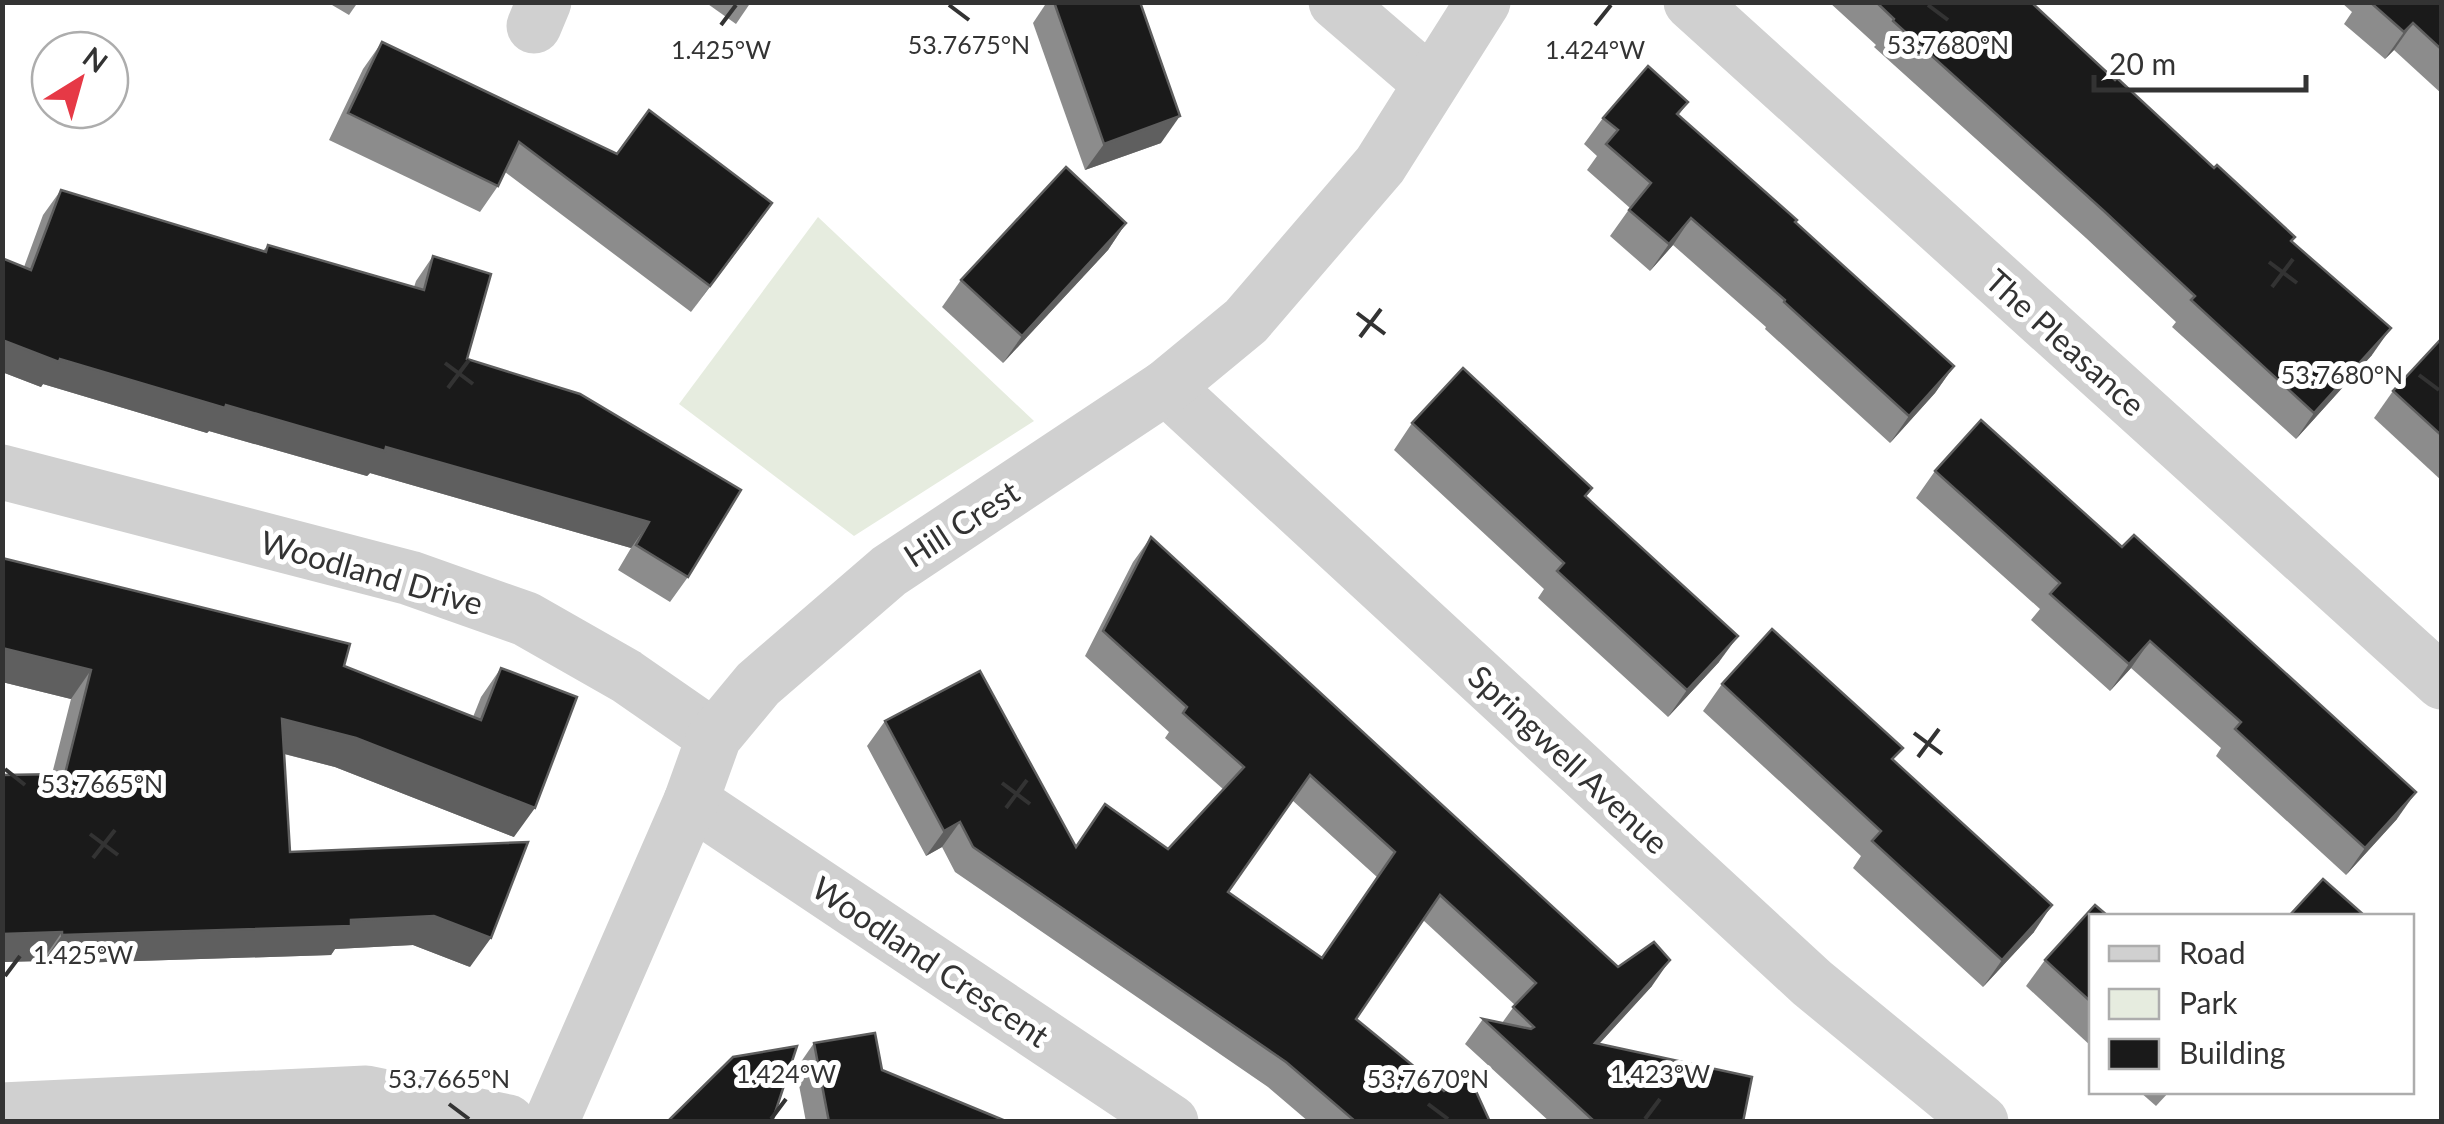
<svg xmlns="http://www.w3.org/2000/svg" width="2444" height="1124" font-family="Lato,sans-serif">
<style>
.green{fill:#e6ecdf}
.lines{fill:none;stroke-linecap:round;stroke-linejoin:round}
.minor{stroke:#d0d0d0;stroke-width:55}
.wall{fill:#8c8c8c;fill-rule:evenodd}
.shaded-wall{fill:#5f5f5f}
.building{fill:#1a1a1a;stroke:#5f5f5f;stroke-width:2.5;fill-rule:evenodd}
.ticks{fill:none;stroke:#333;stroke-width:4}
.labels{text-anchor:middle;dominant-baseline:central;stroke-width:10;stroke-linejoin:round;paint-order:stroke}
.street-label{font-size:32px;fill:#333;stroke:#fff}
.ticks-label{font-size:25px;text-anchor:middle;fill:#333;stroke:#fff;stroke-width:10;stroke-linejoin:round;paint-order:stroke}
</style>
<rect width="100%" height="100%" fill="#fff"/>
<polygon class="green" points="818,217 1034,421 854,536 679,404"/>
<g class="lines">
<g class="minor">
<polyline points="1336,2 1430,83"/>
<polyline points="1691,2 2442,682"/>
<polyline points="534,26 544,2"/>
<polyline points="1166,387 1812,983 1981,1122"/>
<polyline points="2,472 410,578 526,619 626,676 714,737"/>
<polyline points="691,801 1171,1122"/>
<polyline points="2,1110 366,1093 508,1122"/>
<polyline points="551,1122 691,801 714,737 758,684 889,571 1166,387 1246,321 1380,165 1483,2"/>
</g>
</g>
<g class="wall">
<polygon points="327,2 358,2 349,15"/>
<polygon points="705,2 751,2 736,24"/>
<polygon points="1047,2 1140,2 1161,143 1085,170 1033,23"/>
<polygon points="1829,2 2031,2 2214,168 2292,242 2372,355 2296,439 2172,327 2176,322 2086,238 1874,47 1876,45"/>
<polygon points="2341,2 2442,2 2442,94 2394,50 2385,59 2344,24 2352,12"/>
<polygon points="382,42 617,154 772,203 691,312 505,172 498,186 480,212 329,140 363,69"/>
<polygon points="1688,102 1678,116 1954,366 1935,393 1890,443 1765,329 1766,327 1673,245 1650,271 1610,236 1630,208 1587,170 1597,156 1584,144 1603,118"/>
<polygon points="61,190 263,251 268,245 414,287 416,281 433,256 467,359 580,394 688,577 670,602 618,570 631,548 370,473 367,476 209,431 207,433 43,384 41,387 2,372 2,258 24,267 43,215"/>
<polygon points="1126,223 1108,250 1003,363 942,307 961,280"/>
<polygon points="2442,340 2442,481 2374,418 2393,391"/>
<polygon points="1412,423 1592,488 1586,497 1719,662 1668,717 1538,598 1544,589 1394,450"/>
<polygon points="1935,471 2397,819 2346,875 2216,756 2221,748 2131,668 2110,691 2031,620 2040,609 1916,498"/>
<path d="M1151,537L1618,967L1652,986L1599,1044L1743,1122H1550L1465,1044L1483,1019L1502,1023L1515,1005L1423,920L1356,1019L1444,1091L1490,1122H1309L1268,1087L955,872L942,847L926,856L867,746L885,721L1075,846L1168,849L1223,789L1165,738L1169,732L1085,656L1133,562ZM1292,800L1377,877L1322,958L1228,892Z"/>
<polygon points="2,558 344,666 473,717 481,697 501,668 514,837 335,767 284,754 290,852 470,967 413,945 335,949 331,955 42,964 42,961 2,962 2,775 52,774 71,699 2,682"/>
<polygon points="1722,684 1894,760 2034,932 1983,987 1853,868 1861,856 1703,711"/>
<polygon points="2092,916 2092,1047 2026,986 2045,960"/>
<polygon points="814,1043 882,1070 1008,1122 806,1122 796,1069"/>
<polygon points="2140,1092 2169,1092 2156,1106"/>
</g>
<g class="shaded-wall">
<polygon points="2413,23 2394,50 2385,59 2404,32"/>
<polygon points="1180,116 1161,143 1085,170 1104,144"/>
<polygon points="772,203 753,230 691,312 710,286"/>
<polygon points="1691,218 1673,245 1650,271 1669,244"/>
<polygon points="1126,223 1108,250 1003,363 1022,336"/>
<polygon points="2391,328 2372,355 2296,439 2314,413"/>
<polygon points="2,340 60,359 226,405 386,447 649,522 631,548 370,473 367,476 209,431 207,433 43,384 41,387 2,372"/>
<polygon points="1954,366 1935,393 1890,443 1909,416"/>
<polygon points="1738,636 1719,662 1668,717 1687,690"/>
<polygon points="2150,641 2131,668 2110,691 2129,664"/>
<polygon points="2,648 91,670 71,699 2,682"/>
<polygon points="282,719 356,738 535,808 514,837 335,767 262,748"/>
<polygon points="2416,792 2397,819 2346,875 2365,848"/>
<polygon points="960,822 942,847 926,856 944,831"/>
<polygon points="2052,905 2034,932 1983,987 2002,960"/>
<polygon points="434,916 491,938 470,967 413,945 335,949 331,955 42,964 62,935"/>
<polygon points="62,932 42,961 2,962 2,934"/>
<polygon points="1670,960 1652,986 1577,1068 1595,1043"/>
</g>
<g class="building">
<polygon points="1054,2 1140,2 1180,116 1104,144"/>
<polygon points="1876,2 2031,2 2115,80 2117,78 2214,168 2217,165 2295,237 2291,241 2391,328 2314,413 2191,300 2195,296 2104,211 1893,21 1894,19"/>
<polygon points="2370,2 2442,2 2442,50 2413,23 2404,32"/>
<polygon points="382,42 617,154 649,110 772,203 710,286 519,142 498,186 348,113"/>
<polygon points="1648,66 1688,102 1677,114 1797,220 1795,222 1954,366 1909,416 1784,302 1785,300 1691,218 1669,244 1629,210 1651,183 1606,144 1618,130 1603,118"/>
<polygon points="1066,167 1126,223 1022,336 961,280"/>
<polygon points="61,190 266,252 268,245 424,290 433,256 491,274 467,359 580,394 741,490 688,577 636,545 649,522 386,447 385,451 226,405 225,408 60,359 59,362 2,340 2,258 31,270"/>
<polygon points="2441,339 2442,340 2442,436 2393,391"/>
<polygon points="1463,368 1592,488 1585,496 1738,636 1687,690 1557,571 1564,563 1412,423"/>
<polygon points="1981,420 2122,547 2134,535 2416,792 2365,848 2235,729 2241,722 2150,641 2129,664 2050,594 2060,583 1935,471"/>
<path d="M1151,537L1618,967L1654,942L1670,960L1595,1043L1752,1077L1743,1122H1595L1483,1019L1531,1029L1534,1027L1513,1007L1536,983L1440,895L1356,1019L1444,1091L1468,1074L1490,1122H1356L1286,1062L973,847L960,822L944,831L885,721L980,671L1076,847L1105,804L1168,849L1244,767L1183,713L1187,707L1103,631ZM1310,775L1395,852L1322,958L1228,892Z"/>
<polygon points="2,558 350,644 344,666 481,720 501,668 577,697 535,808 356,738 282,719 290,852 528,842 491,938 434,916 351,920 351,926 62,935 62,932 2,934 2,775 65,774 91,670 2,648"/>
<polygon points="1772,629 1903,748 1892,759 2052,905 2002,960 1872,841 1881,831 1722,684"/>
<polygon points="2323,879 2365,916 2289,916"/>
<polygon points="2095,905 2108,916 2092,916 2092,1003 2045,960"/>
<polygon points="875,1033 882,1070 1008,1122 829,1122 814,1043"/>
<polygon points="797,1046 772,1122 667,1122 733,1057"/>
</g>
<path class="ticks" d="M949,5L969,20M1928,5L1948,20M721,25L736,5M1595,25L1611,5M2269,262L2297,283M2272,287L2293,259M1357,313L1385,334M1360,337L1381,309M445,363L473,384M2419,375L2439,390M448,388L469,360M1914,733L1942,754M1918,757L1939,729M5,769L25,785M1002,783L1030,804M1006,808L1027,780M90,834L118,855M93,858L115,830M5,976L20,956M449,1104L469,1119M1428,1104L1448,1119M771,1119L786,1099M1645,1119L1660,1099"/>
<g class="labels">
<g class="street-label">
<text transform="translate(2066 342) rotate(42)">The Pleasance</text>
<text transform="translate(961 523) rotate(-33)">Hill Crest</text>
<text transform="translate(372 572) rotate(16)">Woodland Drive</text>
<text transform="translate(1569 759) rotate(43)">Springwell Avenue</text>
<text transform="translate(931 961) rotate(34)">Woodland Crescent</text>
</g>
</g>
<g class="ticks-label">
<text x="969" y="54">53.7675°N</text>
<text x="1948" y="54">53.7680°N</text>
<text x="721" y="59">1.425°W</text>
<text x="1595" y="59">1.424°W</text>
<text x="2342" y="384">53.7680°N</text>
<text x="102" y="793">53.7665°N</text>
<text x="83" y="964">1.425°W</text>
<text x="786" y="1083">1.424°W</text>
<text x="1660" y="1083">1.423°W</text>
<text x="449" y="1088">53.7665°N</text>
<text x="1428" y="1088">53.7670°N</text>
</g>
<rect width="2444" height="1124" fill="none" stroke="#333333" stroke-width="10"/>
<rect x="2089" y="914" width="325" height="180" fill="#ffffff" stroke="#adadad" stroke-width="2.5"/>
<rect x="2109" y="946" width="50" height="15" fill="#d0d0d0" stroke="#adadad" stroke-width="2.5"/>
<text x="2179" y="964" font-size="30" fill="#333333">Road</text>
<rect x="2109" y="989" width="50" height="30" fill="#e6ecdf" stroke="#adadad" stroke-width="2.5"/>
<text x="2179" y="1014" font-size="30" fill="#333333">Park</text>
<rect x="2109" y="1039" width="50" height="30" fill="#1a1a1a" stroke="#adadad" stroke-width="2.5"/>
<text x="2179" y="1064" font-size="30" fill="#333333">Building</text>
<g transform="translate(80 80) rotate(37)"><circle r="48" fill="#ffffff" stroke="#adadad" stroke-width="2.5"/>
<path d="M0-8L18 38L0 25L-18 38Z" fill="#e63946"/>
<text y="-15" font-size="28" font-weight="bold" text-anchor="middle" fill="#333333">N</text>
</g>
<path d="M2094 75v15h212v-15" fill="none" stroke="#333333" stroke-width="5"/>
<text x="2109" y="75" font-size="30" fill="#333333" stroke="#ffffff" stroke-width="8" paint-order="stroke">20 m</text>
</svg>
